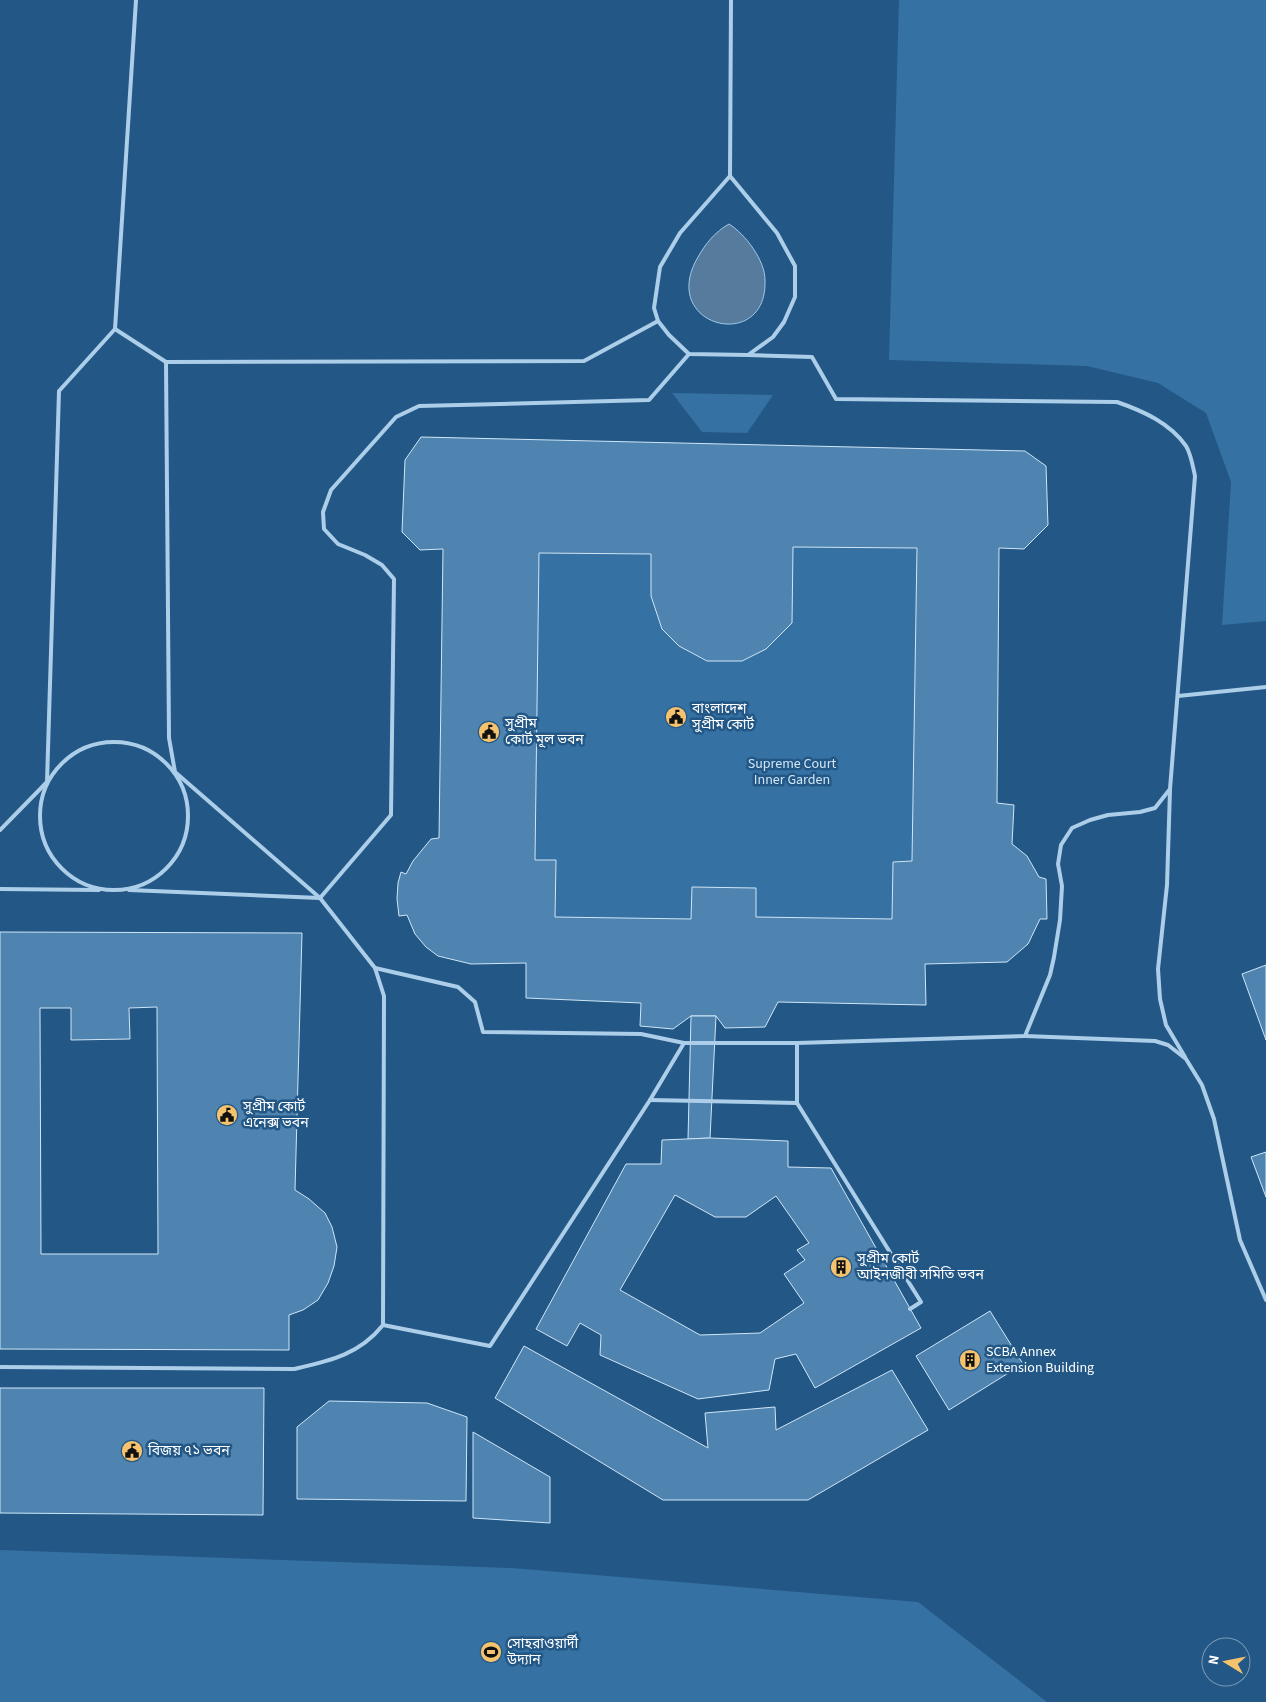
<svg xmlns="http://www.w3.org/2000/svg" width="1266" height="1702" font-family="'Source Sans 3','Noto Sans Bengali',sans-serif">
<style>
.green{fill:#3671a3}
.water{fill:#567b9c;stroke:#a0caea}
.building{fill:#4f83b0;stroke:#d0e6f7;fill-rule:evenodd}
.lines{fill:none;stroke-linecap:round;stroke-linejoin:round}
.service{stroke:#accee9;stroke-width:4}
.labels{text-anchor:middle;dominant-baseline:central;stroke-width:5;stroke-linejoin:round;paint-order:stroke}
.poi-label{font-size:14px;fill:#fff;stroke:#225786;text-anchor:start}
.park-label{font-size:14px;fill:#d0e6f7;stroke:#225786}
</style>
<rect width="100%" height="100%" fill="#225786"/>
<g class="green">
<polygon points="899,0 1266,0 1266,621 1222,625 1231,482 1206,413 1158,383 1087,366 889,360"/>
<polygon points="672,393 773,395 747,433 702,432"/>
<polygon points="793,547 917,548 912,861 893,862 892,919 756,917 756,888 692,887 691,919 555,917 556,860 535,860 539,553 651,554 651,596 662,629 679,646 706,661 742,661 766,649"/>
<polygon points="0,1550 512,1568 918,1602 1047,1702 0,1702"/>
</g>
<path class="water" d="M729,224C745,234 765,260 765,280C768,354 657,327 698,257C706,243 715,232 729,224Z"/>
<g class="building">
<path d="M421,437L1025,451L1046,466L1048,525L1024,549L999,548L997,803L1014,805L1012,844L1027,856L1039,877L1046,879L1047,919H1040L1028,944L1007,962L925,964L926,1005L778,1002L765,1027L725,1028L716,1016H691L673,1029L640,1026L641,1003L526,998V963L471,964L438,956L426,947L415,934L407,915L399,916L397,899L398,883L401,872L406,874L413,861L431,839L439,838L443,549L420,550L402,532L405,460ZM793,547L917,548L912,861L893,862L892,919L756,917V888L692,887L691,919L555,917L556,860H535L539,553L651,554V596L662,629L679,646L707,661H742L766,649L792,623Z"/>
<path d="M0,932L302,933L295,1190L309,1199L325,1213L332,1227L337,1247L334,1266L328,1283L318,1300L303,1310L289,1315V1350L0,1349ZM157,1007L158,1254H41L40,1008H71V1040L130,1039L129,1008Z"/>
<polygon points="1266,965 1266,1040 1242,974"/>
<polygon points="691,1016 716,1016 710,1138 688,1139"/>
<path d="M710,1138L788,1141V1167L831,1168L921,1328L815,1388L796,1354L775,1359L769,1390L698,1399L600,1355L601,1335L580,1323L567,1346L536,1329L626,1164H661L662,1140ZM675,1195L715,1217H746L776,1196L809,1243L797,1250L805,1260L784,1274L804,1303L760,1333L700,1335L620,1290Z"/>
<polygon points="1266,1152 1266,1197 1251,1157"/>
<polygon points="990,1311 1023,1364 949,1410 916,1356"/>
<polygon points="524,1346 708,1448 705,1413 775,1407 776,1430 892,1370 928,1430 808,1500 663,1500 495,1398"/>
<polygon points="0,1388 264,1388 263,1515 0,1513"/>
<polygon points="329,1401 427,1403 467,1417 466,1501 297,1499 297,1427"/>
<polygon points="473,1432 550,1477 550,1523 473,1518"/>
</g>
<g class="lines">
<g class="service">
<polygon points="730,176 777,233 795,266 795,297 784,322 773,337 748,355 689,354 669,335 658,321 654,308 660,267 680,233"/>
<polyline points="730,176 731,0"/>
<polyline points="166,362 584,361 658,321"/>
<polyline points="1178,696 1266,687"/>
<circle cx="114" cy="816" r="74"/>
<polyline points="1170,790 1167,885 1158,969 1160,999 1166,1025 1185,1057"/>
<polyline points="0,830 47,782 59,391 115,329 136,0"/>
<polyline points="0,889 99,890"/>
<polyline points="129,890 320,898 391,815 394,579 382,565 365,555 338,544 324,529 323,512 331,490 396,417 419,406 649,400 689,354"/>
<path d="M375,968L458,987L475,1002L483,1032L641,1034L684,1043H797L1025,1036L1050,975L1054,957L1060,920L1062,886L1058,864L1061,845L1072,828L1090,820L1108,815L1140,812L1155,808L1170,789L1195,476C1193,467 1191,454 1186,446C1170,423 1143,411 1117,402L836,399L812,357L748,355"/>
<polyline points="1025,1036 1155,1041 1168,1045 1186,1059 1202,1085 1214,1119 1240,1240 1266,1300"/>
<polyline points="797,1043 797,1103 921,1302 910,1309"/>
<polyline points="650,1100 797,1103"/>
<polyline points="383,1325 490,1346 650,1100 684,1043"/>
<path d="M0,1367L294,1369C329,1361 359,1355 383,1325L384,996L375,968L320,898L175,772L169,738L166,362L115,329"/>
</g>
</g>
<defs>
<g id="civic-disc" transform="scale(1.125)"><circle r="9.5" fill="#f5c26e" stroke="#225786"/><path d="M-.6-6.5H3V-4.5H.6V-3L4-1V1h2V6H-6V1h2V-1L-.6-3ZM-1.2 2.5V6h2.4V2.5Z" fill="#111"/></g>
<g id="building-disc" transform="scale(1.125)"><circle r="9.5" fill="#f5c26e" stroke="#225786"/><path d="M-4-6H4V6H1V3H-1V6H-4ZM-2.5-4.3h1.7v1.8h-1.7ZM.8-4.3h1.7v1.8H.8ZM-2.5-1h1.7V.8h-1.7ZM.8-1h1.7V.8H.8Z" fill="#111"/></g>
<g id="stadium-disc" transform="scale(1.125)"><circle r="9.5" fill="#f5c26e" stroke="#225786"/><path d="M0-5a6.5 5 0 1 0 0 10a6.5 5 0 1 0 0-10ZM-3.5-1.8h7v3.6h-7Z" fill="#111"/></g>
</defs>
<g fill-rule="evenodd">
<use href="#civic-disc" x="676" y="717"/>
<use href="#civic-disc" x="489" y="732"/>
<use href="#civic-disc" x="227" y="1115"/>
<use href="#building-disc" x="841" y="1267"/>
<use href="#building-disc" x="970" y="1360"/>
<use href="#civic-disc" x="132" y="1451"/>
<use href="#stadium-disc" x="491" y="1652"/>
</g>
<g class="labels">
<g class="poi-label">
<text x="692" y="709">বাংলাদেশ<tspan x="692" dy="16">সুপ্রীম কোর্ট</tspan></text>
<text x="505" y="724">সুপ্রীম<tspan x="505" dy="16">কোর্ট মূল ভবন</tspan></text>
<text x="243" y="1107">সুপ্রীম কোর্ট<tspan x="243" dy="16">এনেক্স ভবন</tspan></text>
<text x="857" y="1259">সুপ্রীম কোর্ট<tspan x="857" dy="16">আইনজীবী সমিতি ভবন</tspan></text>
<text x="986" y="1352">SCBA Annex<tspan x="986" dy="16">Extension Building</tspan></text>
<text x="148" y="1451">বিজয় ৭১ ভবন</text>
<text x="507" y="1644">সোহরাওয়ার্দী<tspan x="507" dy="16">উদ্যান</tspan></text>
</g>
<g class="park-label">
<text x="792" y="764">Supreme Court<tspan x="792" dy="16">Inner Garden</tspan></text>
</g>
</g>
<g transform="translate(1226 1662) rotate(280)"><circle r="24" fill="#225786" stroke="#7a9ab6"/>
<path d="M0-4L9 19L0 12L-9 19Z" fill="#f5c26e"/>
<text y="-8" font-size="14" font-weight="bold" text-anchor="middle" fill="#ffffff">N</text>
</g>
</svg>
